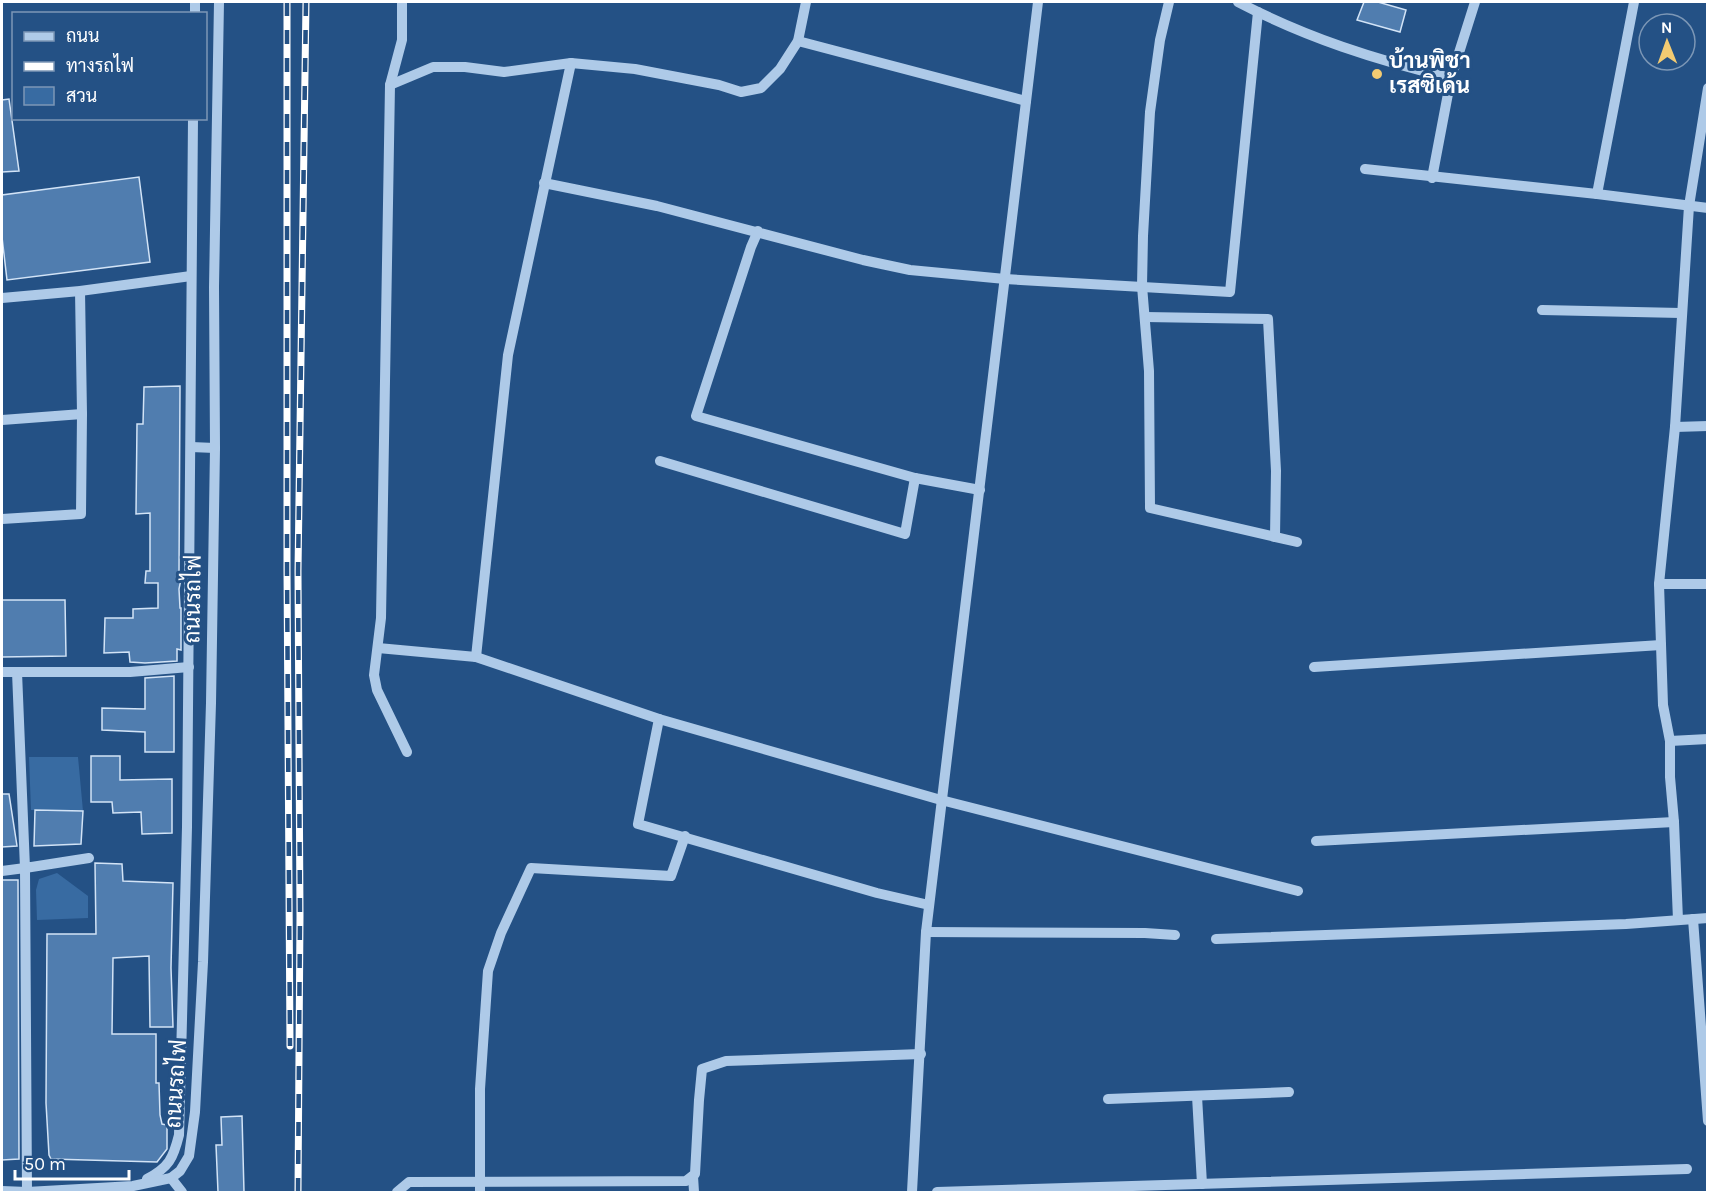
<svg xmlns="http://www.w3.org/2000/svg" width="1709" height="1194" font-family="Karla,Sarabun,sans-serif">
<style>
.green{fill:#386ba2}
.building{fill:#507daf;stroke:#d2e3f6;stroke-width:1.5}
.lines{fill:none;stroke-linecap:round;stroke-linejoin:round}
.minor{stroke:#aecae8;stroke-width:10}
.rail-casing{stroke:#fff;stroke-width:7}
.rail{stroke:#245185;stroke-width:4.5;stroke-dasharray:14;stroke-linecap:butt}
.poi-dot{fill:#f3cb72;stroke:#245185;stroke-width:2}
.labels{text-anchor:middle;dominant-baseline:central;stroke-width:6;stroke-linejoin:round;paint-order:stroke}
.poi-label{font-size:22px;font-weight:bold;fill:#fff;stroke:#245185;text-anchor:start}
.street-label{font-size:22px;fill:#fff;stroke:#245185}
</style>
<rect width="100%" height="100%" fill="#245185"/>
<g class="green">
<polygon points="29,757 78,757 83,811 31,810"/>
<polygon points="57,873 88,896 88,918 37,920 36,890 39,879"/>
</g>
<g class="building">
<polygon points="1364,2 1378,2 1406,10 1400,32 1357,20"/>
<polygon points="9,99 19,171 2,172 2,100"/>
<polygon points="139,177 150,262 7,280 2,237 2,195"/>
<polygon points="180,386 179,574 182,574 179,589 180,608 181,608 181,650 177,649 177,661 145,663 130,662 129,652 104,653 105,618 133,618 133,609 158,608 158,583 145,583 146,571 150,571 150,513 136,514 137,424 143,424 144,387"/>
<polygon points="2,600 65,600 66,656 2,657"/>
<polygon points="174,676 174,752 145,752 145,732 102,730 102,708 145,709 145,678"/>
<polygon points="91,756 120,756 120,780 172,779 172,833 142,834 141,812 113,813 112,802 91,802"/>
<polygon points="2,794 9,794 17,846 2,847"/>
<polygon points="35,810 83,811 81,844 34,846"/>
<polygon points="95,863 122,864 123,881 173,883 171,968 173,1027 150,1027 149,956 113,958 112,1034 156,1034 156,1083 159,1083 160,1115 162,1124 167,1125 167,1149 157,1162 51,1159 49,1155 46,1103 47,934 96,934"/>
<polygon points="2,880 18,880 19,1159 2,1160"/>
<polygon points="242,1116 244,1192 218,1192 216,1145 222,1145 221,1117"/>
</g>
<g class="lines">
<g class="minor">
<polyline points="402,2 402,40 390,85 381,618 374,675 377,690 407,752"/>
<polyline points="1169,2 1160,40 1150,112 1143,236 1142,286 1149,371 1150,508 1297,542"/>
<path d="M1238,2C1307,38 1376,60 1451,78"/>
<polyline points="195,14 195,2"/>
<polyline points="798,41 1026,101"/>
<polyline points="390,85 433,67 465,67 504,72 571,63 635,69 719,85 741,92 761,88 780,69 798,41 806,2"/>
<polyline points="1365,169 1597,194 1708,208"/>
<polyline points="1432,178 1451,78 1475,2"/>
<polyline points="544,183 657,206 863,260 910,270 1005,279 1230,292 1258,12"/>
<polyline points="1597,194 1634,2"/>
<polyline points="758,231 751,247 696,416 915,478 980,490"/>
<polyline points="2,298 80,291 191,276"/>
<polyline points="1542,310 1681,313"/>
<polyline points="1145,317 1268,319 1276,471 1275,537"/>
<polyline points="2,420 82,414"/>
<polyline points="1675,427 1708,426"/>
<polyline points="191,447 215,448"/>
<polyline points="660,461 905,534 915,478"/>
<polyline points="2,519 81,514 82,414 80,291"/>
<polyline points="1659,584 1708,584"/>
<polyline points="378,648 476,657 659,719 941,800 1298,891"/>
<polyline points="476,657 508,355 571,63"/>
<polyline points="1314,667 1661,645"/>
<polyline points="2,672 130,672 189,667"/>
<polyline points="17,672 25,868 89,858"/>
<polyline points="659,719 638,824 877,893 929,905"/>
<polyline points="1670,741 1708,739"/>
<polyline points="1316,841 1674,822"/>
<polyline points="2,871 25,868 27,1192"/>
<polyline points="1693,919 1708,1121"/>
<polyline points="1678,920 1674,822 1670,777 1670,741 1663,705 1659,584 1675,427 1689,206 1708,88"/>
<polyline points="926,932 1145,933 1175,935"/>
<polyline points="1216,939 1626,924 1708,918"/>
<polyline points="1197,1096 1202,1184"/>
<polyline points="1108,1099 1289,1092"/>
<polyline points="693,1176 694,1192"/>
<polyline points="171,1178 182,1192"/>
<path d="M147,1179C169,1167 173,1159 179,1135L187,827L193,118"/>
<polyline points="2,1191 27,1192 133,1186 171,1178 180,1171 189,1156 195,1112 203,962 211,703 215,448 214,287 219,2"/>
<polyline points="397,1192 409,1182 686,1181 695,1174 699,1100 702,1069 726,1061 921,1054"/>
<polyline points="480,1192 480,1089 488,971 501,933 531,868 671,876 685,836"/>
<polyline points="912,1192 926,932 1038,2"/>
<polyline points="937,1192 1687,1169"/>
</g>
<g class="rail-casing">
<g id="rail">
<polyline points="287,2 287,569 290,1046"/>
<polyline points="298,1192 300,916 298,571 306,2"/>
</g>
</g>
<use href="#rail" class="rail"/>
</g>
<circle class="poi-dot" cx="1377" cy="74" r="6"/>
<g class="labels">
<g class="poi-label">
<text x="1389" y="61">บ้านพิชา<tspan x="1389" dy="25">เรสซิเด้น</tspan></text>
</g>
<g class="street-label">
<text transform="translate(193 599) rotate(-89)">ถนนรถไฟ</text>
<text transform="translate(176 1084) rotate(-86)">ถนนรถไฟ</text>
</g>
</g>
<rect width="1709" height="1194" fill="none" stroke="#ffffff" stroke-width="6"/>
<rect x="12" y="12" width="195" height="108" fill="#245185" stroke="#7c97b6" stroke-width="1.5"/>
<rect x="24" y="32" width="30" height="9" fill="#aecae8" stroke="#7c97b6" stroke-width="1.5"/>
<text x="66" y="42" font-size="18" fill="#ffffff">ถนน</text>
<rect x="24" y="62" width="30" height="9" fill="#ffffff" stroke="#7c97b6" stroke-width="1.5"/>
<text x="66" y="72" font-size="18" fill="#ffffff">ทางรถไฟ</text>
<rect x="24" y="87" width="30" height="18" fill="#386ba2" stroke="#7c97b6" stroke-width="1.5"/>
<text x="66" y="102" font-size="18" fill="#ffffff">สวน</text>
<g transform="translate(1667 42) rotate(359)"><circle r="28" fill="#245185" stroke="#7c97b6" stroke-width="1.5"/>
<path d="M0-4.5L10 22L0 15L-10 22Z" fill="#f3cb72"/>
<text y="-9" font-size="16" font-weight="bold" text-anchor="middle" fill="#ffffff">N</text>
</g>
<path d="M15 1170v9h114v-9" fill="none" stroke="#ffffff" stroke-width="3"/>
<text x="24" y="1170" font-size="18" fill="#ffffff" stroke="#245185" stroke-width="4.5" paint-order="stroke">50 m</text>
</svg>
